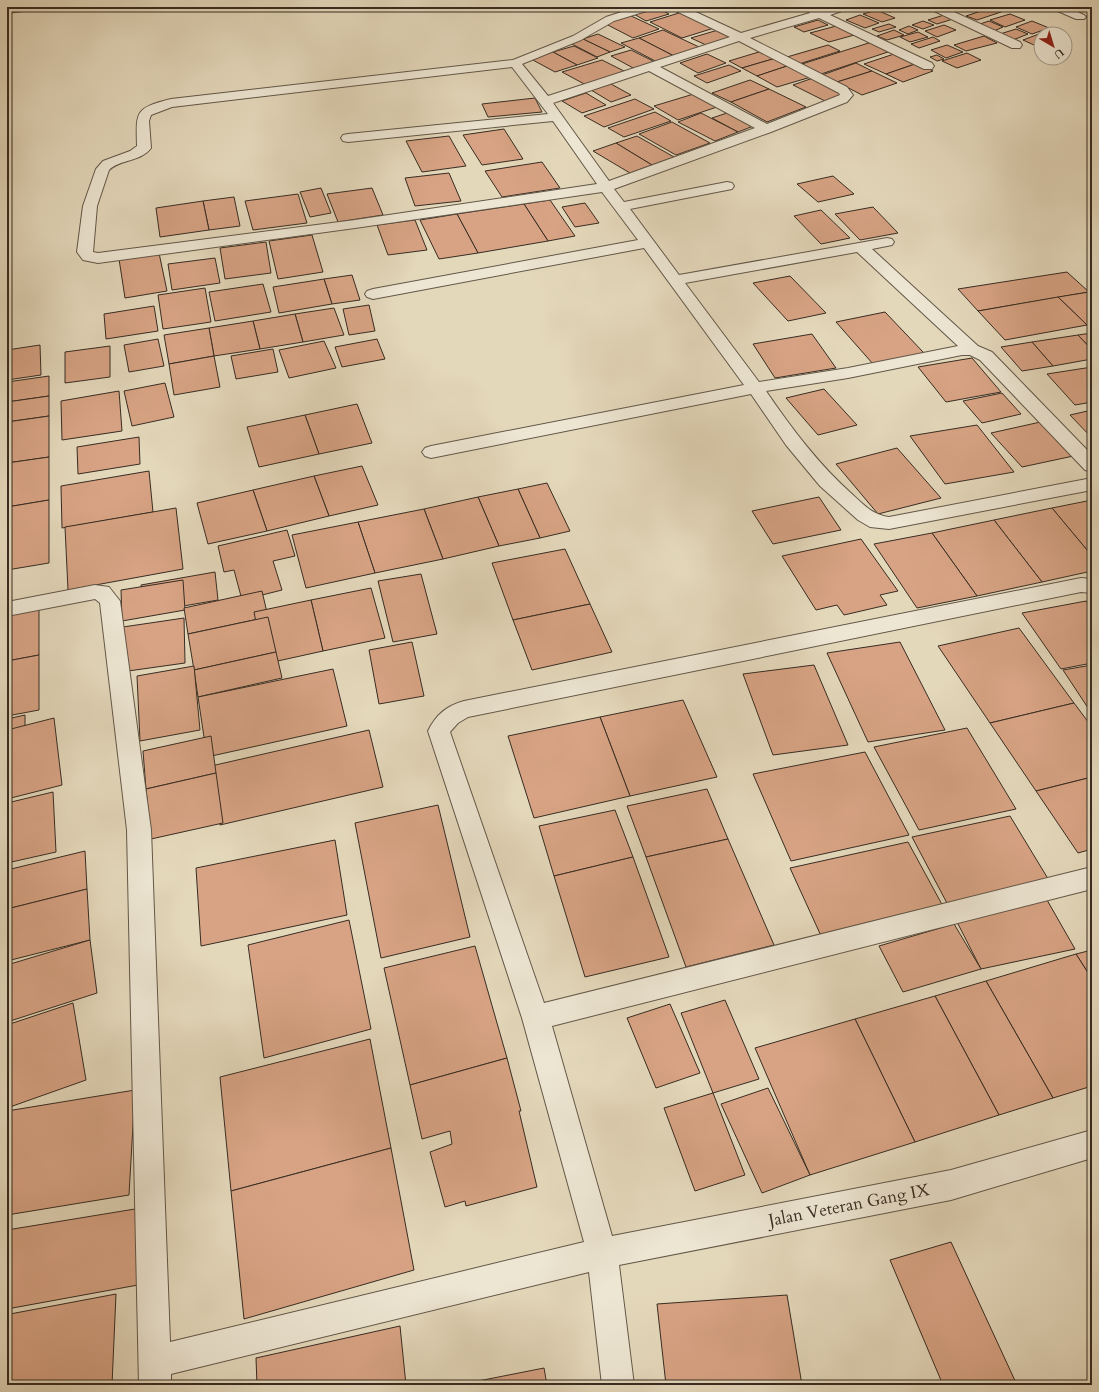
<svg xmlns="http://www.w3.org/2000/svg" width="1099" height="1392" font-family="Cardo,serif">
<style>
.building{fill:#d7a384;stroke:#372c22}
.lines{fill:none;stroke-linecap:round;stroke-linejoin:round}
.minor-casing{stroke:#625748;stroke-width:2}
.minor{fill:#ede6d3;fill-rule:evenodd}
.labels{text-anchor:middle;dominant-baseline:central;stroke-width:3;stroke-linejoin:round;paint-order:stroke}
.near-street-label{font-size:17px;fill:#372c22;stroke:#ede6d3}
</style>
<rect width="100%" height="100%" fill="#e4d8bb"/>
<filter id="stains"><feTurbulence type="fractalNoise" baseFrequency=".005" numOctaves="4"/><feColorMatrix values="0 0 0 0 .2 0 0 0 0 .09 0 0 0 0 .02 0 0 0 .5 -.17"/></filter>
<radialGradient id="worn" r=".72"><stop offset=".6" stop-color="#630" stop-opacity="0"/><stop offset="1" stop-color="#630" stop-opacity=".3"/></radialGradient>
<g class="building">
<polygon points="656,7 669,14 646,21 632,13"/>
<polygon points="880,7 906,7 890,12"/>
<polygon points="993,7 1004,11 977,20 966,16"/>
<polygon points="877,10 895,18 882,22 863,14"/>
<polygon points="682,12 714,28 682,38 650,22"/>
<polygon points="1010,14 1025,20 1005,27 990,20"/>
<polygon points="629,15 659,29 633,38 604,23"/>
<polygon points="860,15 879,23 865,28 846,20"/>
<polygon points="944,15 953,19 937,24 928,20"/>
<polygon points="818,20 828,25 804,32 794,27"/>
<polygon points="923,21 934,25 923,29 912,25"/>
<polygon points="989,21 1003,27 994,31 980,24"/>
<polygon points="1032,21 1049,28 1032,34 1016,27"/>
<polygon points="889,24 896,27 879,32 872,29"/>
<polygon points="840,25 858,34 829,42 810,33"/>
<polygon points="944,25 956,30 937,37 925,31"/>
<polygon points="909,26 918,30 908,34 899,30"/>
<polygon points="1016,29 1028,34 1013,40 1000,34"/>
<polygon points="663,30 699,47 674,56 639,38"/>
<polygon points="718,30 733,37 706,45 691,38"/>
<polygon points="894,30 904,35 887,40 877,36"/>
<polygon points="1047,31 1055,34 1041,34 1041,42 1034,45 1023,40"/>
<polygon points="918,32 928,37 910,42 900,37"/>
<polygon points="598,34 625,47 610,52 583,39"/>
<polygon points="984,36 997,43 966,51 954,45"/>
<polygon points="933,37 940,41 919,48 911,44"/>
<polygon points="639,38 674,56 657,62 621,43"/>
<polygon points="583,39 610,52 597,57 570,43"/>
<polygon points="875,41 894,50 821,74 802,64"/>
<polygon points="828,45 840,51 799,64 787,57"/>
<polygon points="947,45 963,52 946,58 931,50"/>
<polygon points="574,46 598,58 577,65 553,52"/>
<polygon points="631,50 655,62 635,69 611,56"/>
<polygon points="762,51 776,58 742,68 729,61"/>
<polygon points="553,52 577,65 555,72 531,59"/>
<polygon points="897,53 918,63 886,74 864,64"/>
<polygon points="967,53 981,60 957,68 942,61"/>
<polygon points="707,54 726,63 698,73 680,63"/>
<polygon points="937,55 944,59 937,61 930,57"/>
<polygon points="776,58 790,65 757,76 742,68"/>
<polygon points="602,60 628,73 588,86 562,72"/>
<polygon points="856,63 872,71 837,82 822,75"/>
<polygon points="918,63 933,71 903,82 886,74"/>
<polygon points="729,65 741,71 707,83 694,76"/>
<polygon points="790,65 811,77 777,87 757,76"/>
<polygon points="872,71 897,83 862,95 837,82"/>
<polygon points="813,78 847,95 827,102 793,85"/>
<polygon points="750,80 769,89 731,102 712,93"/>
<polygon points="611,84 631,95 611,102 591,90"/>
<polygon points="769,89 806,107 767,122 731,102"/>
<polygon points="586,93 606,105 582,113 562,101"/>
<polygon points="697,93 720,106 678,120 654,106"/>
<polygon points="535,98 542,112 488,117 482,104"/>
<polygon points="635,99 654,109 604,127 584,116"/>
<polygon points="655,112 671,121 624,137 608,128"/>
<polygon points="730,112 756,125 738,132 712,118"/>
<polygon points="701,113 738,132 715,141 678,122"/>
<polygon points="672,122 710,143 676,155 639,134"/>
<polygon points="504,129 523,159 482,165 463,135"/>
<polygon points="449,136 466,166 422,172 406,141"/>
<polygon points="637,136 674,157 652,165 616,143"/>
<polygon points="616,143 652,165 630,173 593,151"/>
<polygon points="542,162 560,188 502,197 485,171"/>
<polygon points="449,173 461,201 415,206 405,178"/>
<polygon points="833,176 854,194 818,202 797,184"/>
<polygon points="321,188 331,213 310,217 300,192"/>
<polygon points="372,188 383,215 338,222 327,194"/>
<polygon points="298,194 307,223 253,230 245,201"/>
<polygon points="234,197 240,226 209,230 203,201"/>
<polygon points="550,200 575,236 548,241 524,204"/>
<polygon points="203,201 209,230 160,237 156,208"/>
<polygon points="585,203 599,223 575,227 562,207"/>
<polygon points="524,204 548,241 478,253 457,214"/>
<polygon points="873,207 898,233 860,240 835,214"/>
<polygon points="821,210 850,238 821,244 794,216"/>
<polygon points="457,214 478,253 439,259 420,220"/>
<polygon points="415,220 427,250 388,255 377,225"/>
<polygon points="312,235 323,272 278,279 269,241"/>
<polygon points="266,242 271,273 225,279 220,248"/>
<polygon points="159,253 167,291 125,298 119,259"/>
<polygon points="215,258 220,283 172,290 168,264"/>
<polygon points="1067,272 1089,292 978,311 958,289"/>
<polygon points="352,275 360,300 332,304 324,279"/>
<polygon points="790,276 826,313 788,321 753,283"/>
<polygon points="324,279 332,304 279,313 273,287"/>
<polygon points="263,284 271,312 215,321 209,292"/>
<polygon points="205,288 211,322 163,329 158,295"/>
<polygon points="1089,292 1092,295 1092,324 1087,325 1058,297"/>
<polygon points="1058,297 1087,325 1005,340 978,311"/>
<polygon points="369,305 375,331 349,335 343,309"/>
<polygon points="154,306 158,331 106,339 104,314"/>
<polygon points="334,308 344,335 303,342 295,314"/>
<polygon points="885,312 924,353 873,364 836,322"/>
<polygon points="295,314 303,342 260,349 253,321"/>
<polygon points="253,321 260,349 214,356 209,328"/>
<polygon points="209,328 214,356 169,364 164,335"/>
<polygon points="1092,333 1092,350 1078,335"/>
<polygon points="812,334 836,368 775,378 753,344"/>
<polygon points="1078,335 1092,350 1092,359 1053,366 1032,342"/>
<polygon points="158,339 164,366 129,372 124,345"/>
<polygon points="377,339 385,359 342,367 335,347"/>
<polygon points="324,341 336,368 289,378 279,350"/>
<polygon points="1032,342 1053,366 1022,371 1001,347"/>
<polygon points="40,345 41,375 7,380 7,350"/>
<polygon points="110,346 110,377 65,383 65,352"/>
<polygon points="273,349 278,372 236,379 231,356"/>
<polygon points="214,356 220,387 174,395 169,364"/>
<polygon points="972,358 1001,392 946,402 918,367"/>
<polygon points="1092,367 1092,402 1075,405 1047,374"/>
<polygon points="49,376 49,396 7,402 7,382"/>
<polygon points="165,383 174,417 132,426 124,391"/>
<polygon points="824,389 857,425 818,435 786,398"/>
<polygon points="119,391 122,431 62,440 61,401"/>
<polygon points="1002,393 1021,414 982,423 963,401"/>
<polygon points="49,396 49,416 7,422 7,402"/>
<polygon points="357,404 372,443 319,454 305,415"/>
<polygon points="1092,410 1092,438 1070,415"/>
<polygon points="305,415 319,454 259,467 247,427"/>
<polygon points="49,416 49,457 7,463 7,422"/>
<polygon points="1045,421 1078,455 1022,467 991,433"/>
<polygon points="977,425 1014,472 945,484 910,436"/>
<polygon points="139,437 140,464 78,474 77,447"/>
<polygon points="897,448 941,498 878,514 836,464"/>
<polygon points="49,457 49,500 7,507 7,463"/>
<polygon points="362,466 378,505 329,516 314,476"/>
<polygon points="149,471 153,512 62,528 61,486"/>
<polygon points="314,476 329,516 267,531 253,490"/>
<polygon points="547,483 570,531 540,538 518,489"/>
<polygon points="518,489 540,538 499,546 478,497"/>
<polygon points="253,490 267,531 208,544 197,503"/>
<polygon points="478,497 499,546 443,559 424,509"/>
<polygon points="819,497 841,530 773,544 752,511"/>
<polygon points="49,500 49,563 7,570 7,507"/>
<polygon points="1092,500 1092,556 1052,508"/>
<polygon points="176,508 183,569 68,590 65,527"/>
<polygon points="1052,508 1092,556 1092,571 1042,582 994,520"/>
<polygon points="424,509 443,559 375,573 358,522"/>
<polygon points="994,520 1042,582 977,596 932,533"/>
<polygon points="358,522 375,573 306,588 292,535"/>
<polygon points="287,530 295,556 273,561 282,590 242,600 234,570 224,572 218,546"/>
<polygon points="932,533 977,596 917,608 874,544"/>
<polygon points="861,539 898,591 880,595 887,605 844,615 837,605 816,610 782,556"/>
<polygon points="565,549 590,604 513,620 492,563"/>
<polygon points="215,572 218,600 143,613 141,585"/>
<polygon points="421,574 437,634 393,642 378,581"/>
<polygon points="183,580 185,610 122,621 121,590"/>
<polygon points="371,588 385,638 323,651 311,600"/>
<polygon points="262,591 268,617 188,634 184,608"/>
<polygon points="311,600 323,651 264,664 254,612"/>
<polygon points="1086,601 1092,609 1092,663 1061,669 1022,613"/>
<polygon points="590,604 612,652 532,670 513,620"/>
<polygon points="39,608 39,655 7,661 7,614"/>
<polygon points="268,617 276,652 194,670 188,634"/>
<polygon points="184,618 185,663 121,672 123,627"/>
<polygon points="1019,628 1074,703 990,723 938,646"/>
<polygon points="412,642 424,696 379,704 369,650"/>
<polygon points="900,642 945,730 868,742 827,653"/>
<polygon points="276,652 282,678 198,697 194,670"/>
<polygon points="39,655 39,710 7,716 7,661"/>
<polygon points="814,665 848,745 773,755 743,674"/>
<polygon points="1092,665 1092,714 1063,670"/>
<polygon points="194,666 200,730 140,741 137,676"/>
<polygon points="333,669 347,726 207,757 198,697"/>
<polygon points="683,700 717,777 630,796 600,717"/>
<polygon points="1074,703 1092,727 1092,777 1036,791 990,723"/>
<polygon points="25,715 25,745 7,749 7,719"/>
<polygon points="600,717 630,796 534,818 508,736"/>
<polygon points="54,718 62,785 7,799 7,730"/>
<polygon points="967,728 1016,809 919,830 874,747"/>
<polygon points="369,730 383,787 220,825 211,766"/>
<polygon points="211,736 216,773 146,789 143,751"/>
<polygon points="865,752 909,835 791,861 753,774"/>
<polygon points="216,773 223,823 151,839 146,789"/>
<polygon points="1092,777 1092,849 1078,853 1036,791"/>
<polygon points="707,789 728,839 646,857 627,806"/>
<polygon points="53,792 56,852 7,863 7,803"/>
<polygon points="438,805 470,937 381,958 355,823"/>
<polygon points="615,810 633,857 554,876 539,826"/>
<polygon points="1010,816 1050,882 948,905 912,837"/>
<polygon points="728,839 774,945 686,967 646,857"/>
<polygon points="335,840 347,915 201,946 196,868"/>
<polygon points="908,842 945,910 822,938 790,868"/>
<polygon points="85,851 87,889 7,909 7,870"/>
<polygon points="633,857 669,957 585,977 554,876"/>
<polygon points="87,889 90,940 7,961 7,909"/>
<polygon points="1047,900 1075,949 981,969 955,918"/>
<polygon points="349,920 371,1029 264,1058 248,945"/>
<polygon points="954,924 981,969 903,992 879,946"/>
<polygon points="90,940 97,993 7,1022 7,965"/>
<polygon points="475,946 507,1058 410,1085 384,968"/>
<polygon points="1092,950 1092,979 1076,954"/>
<polygon points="1076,954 1092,979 1092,1086 1053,1098 986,981"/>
<polygon points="986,981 1053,1098 999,1115 935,996"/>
<polygon points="935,996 999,1115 915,1142 855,1019"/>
<polygon points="725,1000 759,1079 713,1093 681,1013"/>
<polygon points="73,1003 86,1080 7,1108 7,1025"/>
<polygon points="670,1004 700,1073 656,1088 627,1018"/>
<polygon points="855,1019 915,1142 810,1175 755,1048"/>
<polygon points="370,1039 391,1148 231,1191 220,1077"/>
<polygon points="507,1058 521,1111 519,1111 537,1187 466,1206 465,1201 445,1207 430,1152 452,1144 450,1131 422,1139 410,1085"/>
<polygon points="768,1088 810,1175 762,1193 721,1104"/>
<polygon points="135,1090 129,1195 7,1215 7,1111"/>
<polygon points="713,1093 745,1175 695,1191 664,1108"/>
<polygon points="391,1148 414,1270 244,1319 231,1191"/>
<polygon points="141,1208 138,1285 7,1309 7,1230"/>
<polygon points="951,1242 1017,1385 943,1385 890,1260"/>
<polygon points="116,1294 112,1385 7,1385 7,1347 10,1314"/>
<polygon points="787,1295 802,1385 666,1385 657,1304"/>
<polygon points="400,1326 406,1385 257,1385 256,1358"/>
<polygon points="544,1368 547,1385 458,1385"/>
</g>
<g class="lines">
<g class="minor-casing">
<g id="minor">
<polygon points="7,7 36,7 30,10 7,13"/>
<path d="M637,7H655L653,9L614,21L581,40L522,64L548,96L730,37L672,9L670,7H685L741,33L810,13L808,11L810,9C815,7 818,10 823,10C833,8 839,7 850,7L848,9L830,15L932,63L934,66L932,69H924L819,18L750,38L847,87L853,95L847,102L771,132L614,189L624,202L727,182L732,183L734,186L732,189L630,209L679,275L887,238L892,239L894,242L892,245L872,249L978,346L992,352L1092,455V472L1085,470L980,360L970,355H962L848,378L766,391C792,429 819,465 853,495C864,505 873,515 889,517L1092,478V490L889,529L870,527L858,520L820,486L786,445L751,394L431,458L425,456L422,452L425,448L431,446L744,385L644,248L373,299L367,297L365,294L367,291L373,289L638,240L602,192L355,228L98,263L83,260L77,252L83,206L96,169L103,161L130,151L137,146C136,111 135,108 171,99L513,60L573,36L606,17ZM739,41L839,93L840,95L767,124L660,67ZM512,67L548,114L348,134L343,135L341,138L343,141L348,142L553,121L597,184L355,220L98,253L93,252L97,206L109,170C120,159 141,162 151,148L149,121L151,115L172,107ZM649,71L755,128L609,181L553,103ZM857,252L958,346L848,368L759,382L685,283Z"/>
<polygon points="928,7 943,7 1020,42 1022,45 1020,48 1012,48 930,9"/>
<polygon points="1051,7 1067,7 1084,15 1086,17 1084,19 1076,19 1053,9"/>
<path d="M1081,578L1092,579V593L1081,592L468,717L458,723L450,732L544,1003L1092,867V889L552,1026L612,1236L951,1170L1092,1130V1158L951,1200L619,1265L634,1385H602L589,1272L171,1374V1385H139L127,830L100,603L95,599L7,616V602L95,585L109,587L120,601L151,830L170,1342L584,1242L522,1018L428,731C436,715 446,706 464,701Z"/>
</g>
</g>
<use href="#minor" class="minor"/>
</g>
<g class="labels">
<g class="near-street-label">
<text transform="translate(849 1205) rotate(-11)">Jalan Veteran Gang IX</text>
</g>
</g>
<rect width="1099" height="1392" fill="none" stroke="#e4d8bb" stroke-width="24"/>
<rect x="8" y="8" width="1083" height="1376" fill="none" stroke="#372c22" stroke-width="2"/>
<rect x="12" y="12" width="1075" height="1368" fill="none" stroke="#372c22"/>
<g transform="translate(1053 46) rotate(142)"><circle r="19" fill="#ede6d3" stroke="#a49c8c"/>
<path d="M0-3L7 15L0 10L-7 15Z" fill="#8f2418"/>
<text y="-6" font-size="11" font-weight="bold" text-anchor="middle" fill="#372c22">U</text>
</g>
<rect width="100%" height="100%" filter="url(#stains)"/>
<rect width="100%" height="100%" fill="url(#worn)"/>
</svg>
